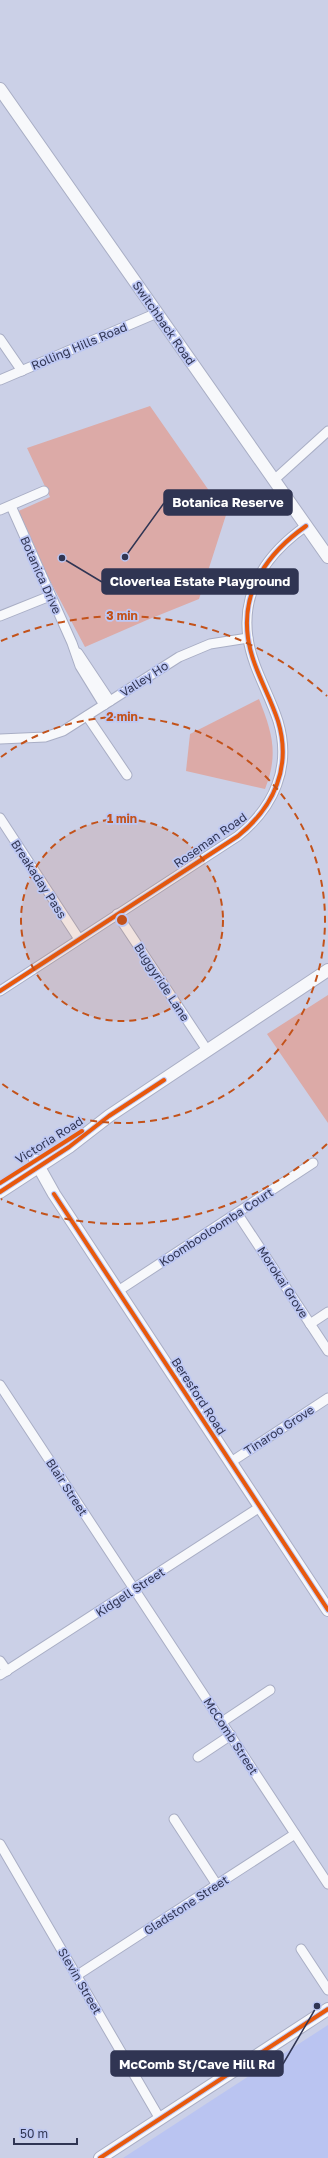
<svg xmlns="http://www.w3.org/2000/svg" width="328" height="2158" font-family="'Golos Text',sans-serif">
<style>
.built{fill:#bac4f1}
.green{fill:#dcaaa7}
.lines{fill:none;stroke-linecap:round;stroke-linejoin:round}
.minor-casing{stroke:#a9aec5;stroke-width:11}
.major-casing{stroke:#a9aec5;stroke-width:14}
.minor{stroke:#f7f8fb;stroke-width:9}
.major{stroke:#f7f8fb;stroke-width:12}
.cycleway-casing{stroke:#bec8f4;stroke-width:6}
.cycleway{stroke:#e8590c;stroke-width:4}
.ring{fill:none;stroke:#c3521a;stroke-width:2;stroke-dasharray:7 5}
.labels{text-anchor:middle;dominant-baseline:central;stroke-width:3.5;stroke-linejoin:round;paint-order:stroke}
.street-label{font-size:12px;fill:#303553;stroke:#bec8f4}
.centre{fill:#c3521a;stroke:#bec8f4;stroke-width:2}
.ring-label{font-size:12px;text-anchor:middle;font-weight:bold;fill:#c3521a;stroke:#bec8f4;stroke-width:3.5;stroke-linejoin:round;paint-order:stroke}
.leader{fill:none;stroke:#303553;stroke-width:1.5}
.callout-dot{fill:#303553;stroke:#bec8f4;stroke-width:1.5}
.callout{fill:#303553;stroke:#303553;stroke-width:1.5}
.callout-label{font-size:13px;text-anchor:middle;font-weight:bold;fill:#fff}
</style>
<rect width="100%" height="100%" fill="#cbd0e7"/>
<polygon class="built" points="328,2025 328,2158 123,2158 212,2100"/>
<g class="green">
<polygon points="150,406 226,515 199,599 147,620 85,647 14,513 50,497 27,448"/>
<path d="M259,699C272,732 279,754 265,789L186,771L190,734Z"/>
<polygon points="328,995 328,1123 267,1034"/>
</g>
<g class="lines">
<g class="minor-casing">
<g id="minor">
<polyline points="0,339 22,371"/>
<polyline points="0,380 157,313"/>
<polyline points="274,480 328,431"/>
<polyline points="11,506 72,643 80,666 104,705"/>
<polyline points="0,510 44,491"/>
<polyline points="0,616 50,596"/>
<polyline points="78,653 110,701"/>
<polyline points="87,716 127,775"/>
<polyline points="0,739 45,737 63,731 179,657 210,644 248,638"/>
<polyline points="0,818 79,939"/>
<polyline points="117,914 207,1050"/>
<path d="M0,991L238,836C274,807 292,767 278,721C269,693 252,667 248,638C241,589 269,552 306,526"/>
<polyline points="237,1213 328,1351"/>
<polyline points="118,1291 313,1163"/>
<polyline points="310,1324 328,1312"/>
<polyline points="0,1385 328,1884"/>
<polyline points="231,1462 328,1398"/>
<polyline points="0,1661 7,1671"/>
<polyline points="0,1675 260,1507"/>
<polyline points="222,1722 270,1690"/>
<polyline points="198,1757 231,1735"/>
<polyline points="174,1819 217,1885"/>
<polyline points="0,1844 160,2119"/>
<polyline points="301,1949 328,1990"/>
<polyline points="76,1976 295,1834"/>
</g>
</g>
<g class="major-casing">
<g id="major">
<polyline points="0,89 328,557"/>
<polyline points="35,1160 54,1194 328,1610"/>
<polyline points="0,1192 69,1147 109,1116 328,970"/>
<polyline points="100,2158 328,2009"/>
</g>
</g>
<use href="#minor" class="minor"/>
<use href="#major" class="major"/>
<g class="cycleway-casing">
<g id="cycleway">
<path d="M0,991L238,836C274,807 292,767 278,721C269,693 252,667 248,638C241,589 269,552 306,526"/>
<polyline points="0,1183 82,1131"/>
<polyline points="0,1192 69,1147 109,1116 164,1080"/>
<polyline points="54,1194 328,1610"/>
<polyline points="100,2158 328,2009"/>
</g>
</g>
<use href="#cycleway" class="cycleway"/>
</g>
<circle cx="122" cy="920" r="101" fill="#c3521a" fill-opacity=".12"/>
<g class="ring">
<circle cx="122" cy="920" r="101"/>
<path d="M1 757A203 203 0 1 1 1 1083"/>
<path d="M327 1144A304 304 0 0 1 1 1199M1 641A304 304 0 0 1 327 696"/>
</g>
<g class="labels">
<g class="street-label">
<text transform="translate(164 323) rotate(55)">Switchback Road</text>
<text transform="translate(79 346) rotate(-23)">Rolling Hills Road</text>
<text transform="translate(41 575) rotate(66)">Botanica Drive</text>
<text transform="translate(144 679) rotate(-33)">Valley Ho</text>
<text transform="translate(210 840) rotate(-35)">Roseman Road</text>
<text transform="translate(39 879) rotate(57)">Breakaday Pass</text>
<text transform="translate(162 982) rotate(57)">Buggyride Lane</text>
<text transform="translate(49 1140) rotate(-32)">Victoria Road</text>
<text transform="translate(216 1227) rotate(-33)">Koombooloomba Court</text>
<text transform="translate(283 1282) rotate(57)">Morokai Grove</text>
<text transform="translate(199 1396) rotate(57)">Beresford Road</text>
<text transform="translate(279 1430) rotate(-33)">Tinaroo Grove</text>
<text transform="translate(67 1487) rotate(57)">Blair Street</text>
<text transform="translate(130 1592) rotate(-33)">Kidgell Street</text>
<text transform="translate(231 1736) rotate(57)">McComb Street</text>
<text transform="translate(186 1905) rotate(-33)">Gladstone Street</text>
<text transform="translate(80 1981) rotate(60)">Slevin Street</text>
</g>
</g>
<circle cx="122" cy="920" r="6" class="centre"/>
<g class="ring-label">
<text x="122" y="620">3 min</text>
<text x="122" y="721">2 min</text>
<text x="122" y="823">1 min</text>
</g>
<path class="leader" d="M125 557L164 503M62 558L102 582M317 2006L283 2064"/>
<g class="callout-dot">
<circle cx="125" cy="557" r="4"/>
<circle cx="62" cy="558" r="4"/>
<circle cx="317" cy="2006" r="4"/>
</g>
<g class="callout">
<rect x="164" y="490" width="128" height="25" rx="4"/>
<rect x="102" y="569" width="196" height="25" rx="4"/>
<rect x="111" y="2051" width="172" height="25" rx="4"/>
</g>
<g class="callout-label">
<text x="228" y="507">Botanica Reserve</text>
<text x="200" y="586">Cloverlea Estate Playground</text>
<text x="197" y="2069">McComb St/Cave Hill Rd</text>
</g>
<path d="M14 2138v6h63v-6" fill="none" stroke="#303553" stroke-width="2"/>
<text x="20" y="2138" font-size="12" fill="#303553" stroke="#bec8f4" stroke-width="3" paint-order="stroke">50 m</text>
</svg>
